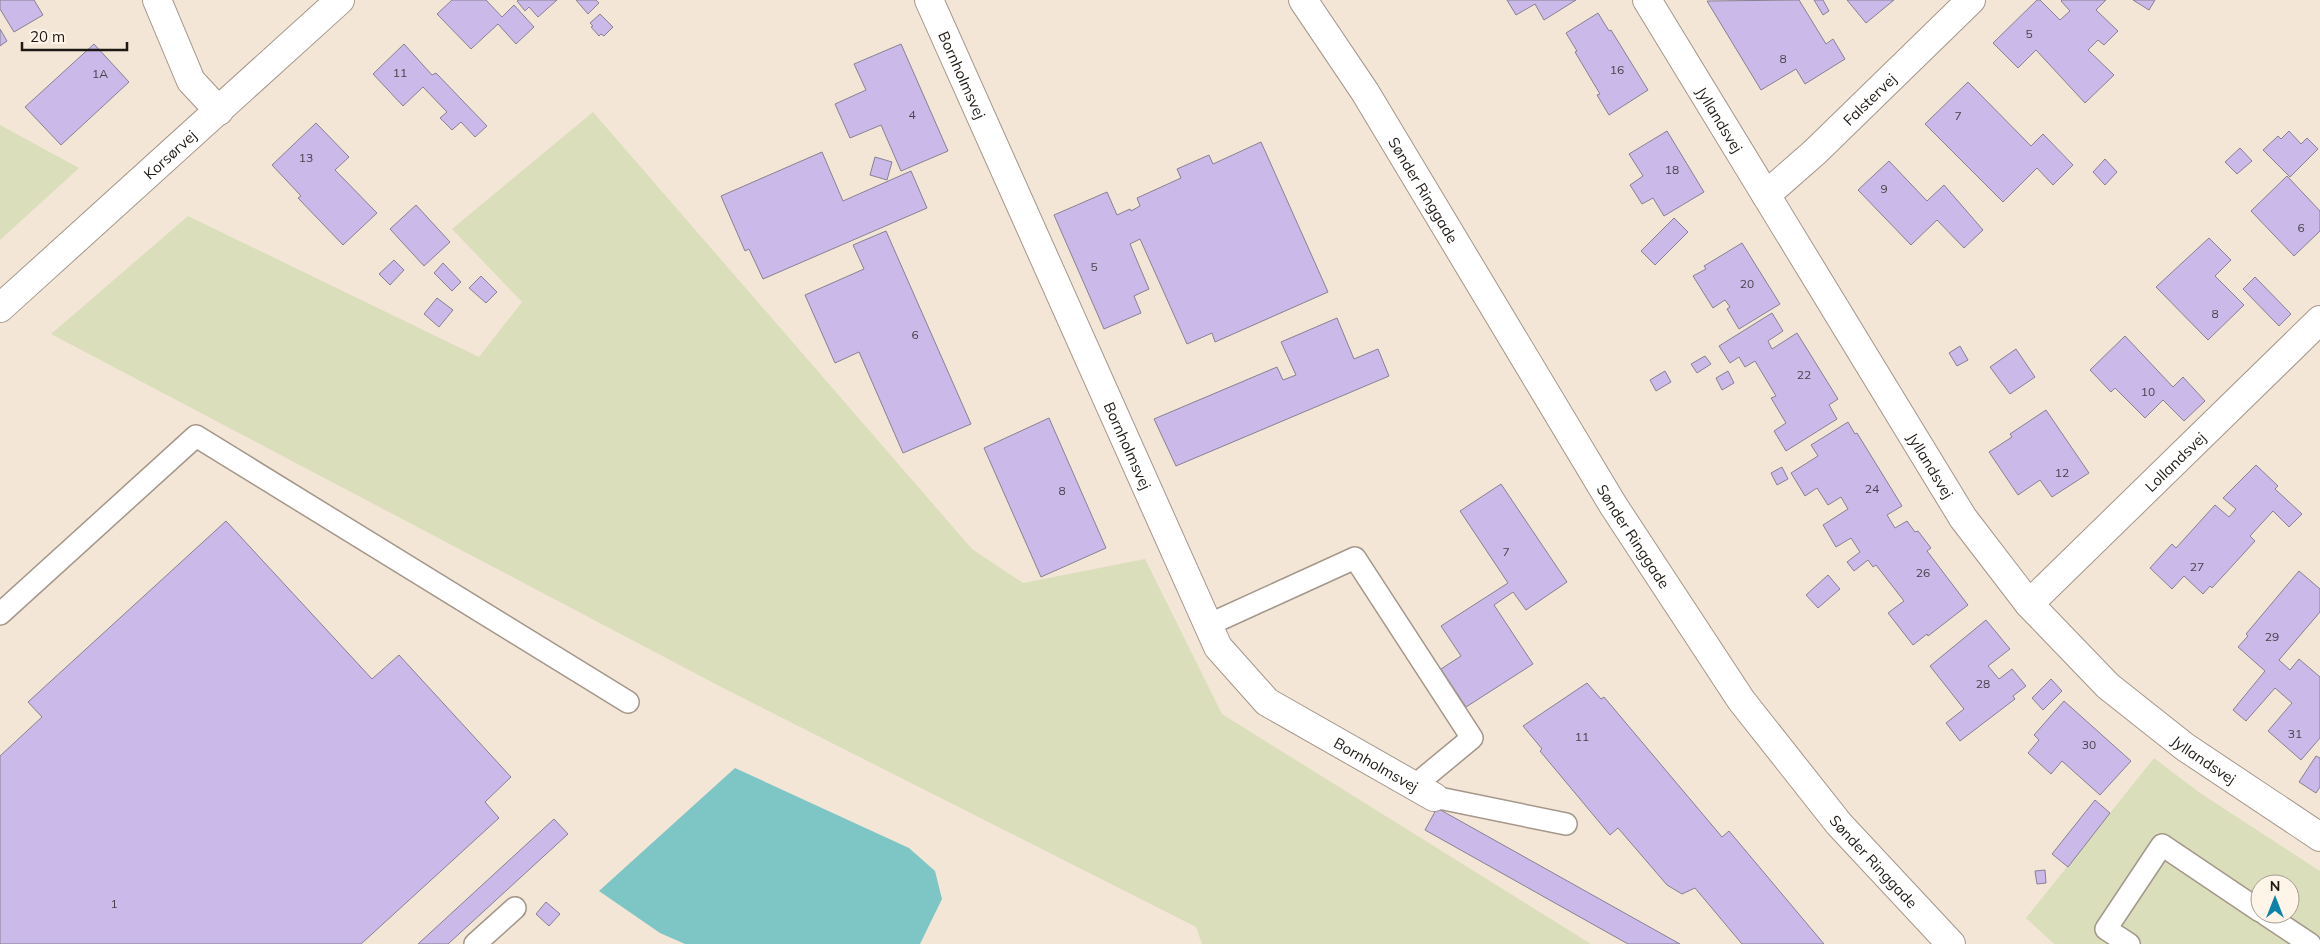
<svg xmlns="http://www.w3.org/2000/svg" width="2320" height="944" font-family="Mulish,sans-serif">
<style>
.green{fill:#dbdeba;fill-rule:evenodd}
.water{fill:#7ec6c6}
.building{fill:#cbb9ea;stroke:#878191}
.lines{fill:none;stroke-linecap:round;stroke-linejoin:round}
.service-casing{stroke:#a4978a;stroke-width:24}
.minor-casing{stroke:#a4978a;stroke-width:30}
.tertiary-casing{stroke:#a4978a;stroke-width:30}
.service{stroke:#fff;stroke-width:21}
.minor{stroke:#fff;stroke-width:28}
.tertiary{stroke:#fff;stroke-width:28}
.labels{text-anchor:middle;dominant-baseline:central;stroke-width:5;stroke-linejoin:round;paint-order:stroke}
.number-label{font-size:12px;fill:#49414a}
.street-label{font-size:15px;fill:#1e1914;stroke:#fff4e8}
</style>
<rect width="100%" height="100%" fill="#f3e6d7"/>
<g class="green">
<polygon points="593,112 972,549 1023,583 1145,559 1222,714 1591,944 1202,944 1196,927 725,689 51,334 188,216 479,357 522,302 452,229"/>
<polygon points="0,125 79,168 0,240"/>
<path d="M2154,758L2200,793L2320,871V944H2054L2026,918ZM2260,884H2290V914H2260Z"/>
</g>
<polygon class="water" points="735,768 909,848 935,871 942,899 920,944 685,944 660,933 599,891"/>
<g class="building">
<polygon points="0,0 34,0 43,15 14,32 0,9"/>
<polygon points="452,0 486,0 502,17 514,5 534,27 516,44 498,24 471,49 437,14"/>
<polygon points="519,0 557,0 538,17 529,7 525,11 517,1"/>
<polygon points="576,0 596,0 599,3 588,14"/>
<polygon points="1507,0 1576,0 1544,20 1535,4 1516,15"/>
<polygon points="1799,0 1826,44 1833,39 1845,59 1805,84 1796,69 1761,90 1707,1"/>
<polygon points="1814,0 1823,0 1829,11 1823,15"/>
<polygon points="1847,0 1894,0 1866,23"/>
<polygon points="2037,0 2040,0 2060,20 2070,11 2061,1 2062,0 2106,0 2096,10 2118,31 2104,45 2098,40 2088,50 2114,75 2085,103 2036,50 2018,68 1993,43"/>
<polygon points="2133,0 2155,0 2149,10"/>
<polygon points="1598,13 1609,31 1611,30 1648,90 1609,115 1597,95 1600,94 1575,52 1577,51 1566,33"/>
<polygon points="600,14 613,27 604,36 601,34 599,36 591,27 593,26 590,23"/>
<polygon points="0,29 7,41 0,46"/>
<polygon points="94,44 129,82 61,145 25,107"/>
<polygon points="404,44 432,75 436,73 487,126 475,137 461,122 452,130 440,118 447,112 423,87 403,106 373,74"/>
<polygon points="901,44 948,151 901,171 881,125 850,138 835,104 866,90 854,64"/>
<polygon points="1968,82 2031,146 2043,134 2073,165 2053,185 2037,168 2003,202 1925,124"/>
<polygon points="316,123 349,157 335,170 377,213 343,245 298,198 301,196 272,165"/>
<polygon points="1667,131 1704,192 1664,216 1653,198 1642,204 1630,185 1643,176 1629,154"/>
<polygon points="2289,131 2301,144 2307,138 2318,149 2290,177 2263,150 2278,136 2281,139"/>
<polygon points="1261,142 1328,292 1215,342 1212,333 1187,344 1140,239 1130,244 1149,289 1134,296 1141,313 1104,329 1054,215 1107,192 1117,215 1130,209 1131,211 1140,206 1137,198 1181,178 1177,169 1209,155 1213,164"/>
<polygon points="2240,148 2252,161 2237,174 2225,162"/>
<polygon points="822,152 843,201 911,171 927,208 763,279 749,249 745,251 721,196"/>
<polygon points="875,157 892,162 887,180 870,175"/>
<polygon points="2105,159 2117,172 2105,185 2093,172"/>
<polygon points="1889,161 1927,201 1944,185 1983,230 1964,248 1937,220 1911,245 1858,190"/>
<polygon points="2287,176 2320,211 2320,231 2294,256 2251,211"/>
<polygon points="416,205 450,242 424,266 390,229"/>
<polygon points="1674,218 1688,232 1655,265 1641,251"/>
<polygon points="886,231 971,424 903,453 859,352 835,363 805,295 864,269 853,245"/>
<polygon points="2209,238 2231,260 2215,276 2244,305 2208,340 2156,287"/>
<polygon points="1742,243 1780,304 1739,329 1727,309 1730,307 1725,300 1713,308 1693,276 1706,269 1704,266"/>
<polygon points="394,260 404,270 390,285 379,274"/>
<polygon points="443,263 461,282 452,291 434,273"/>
<polygon points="481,276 497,292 486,303 469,288"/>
<polygon points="2255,277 2291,314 2279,326 2243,289"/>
<polygon points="437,298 453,310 439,327 424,314"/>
<polygon points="1772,313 1783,331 1768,341 1772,349 1797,333 1838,399 1829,405 1837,419 1786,451 1774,431 1786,423 1771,398 1776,396 1755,361 1745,367 1739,357 1730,363 1719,346"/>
<polygon points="1337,318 1354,359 1378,349 1389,376 1176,466 1154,419 1277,367 1283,380 1296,375 1281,342"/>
<polygon points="2125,336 2173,387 2183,377 2205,401 2184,421 2163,400 2145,418 2115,388 2111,392 2090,370"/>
<polygon points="1960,346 1968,360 1957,366 1949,353"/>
<polygon points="2016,349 2035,377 2010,394 1990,367"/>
<polygon points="1705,356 1711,364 1697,373 1691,364"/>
<polygon points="1665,371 1671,382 1656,391 1650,380"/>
<polygon points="1728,371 1734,383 1722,390 1716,378"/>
<polygon points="2046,410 2089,473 2052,497 2040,480 2018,495 1989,452 2012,437 2010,434"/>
<polygon points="1049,418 1106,548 1041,577 984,448"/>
<polygon points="1848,422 1855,434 1857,433 1902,506 1887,515 1895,528 1907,521 1915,532 1918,531 1931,548 1927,551 1968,605 1928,636 1927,634 1913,645 1888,613 1904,601 1876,565 1873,567 1868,560 1854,571 1847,562 1860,552 1851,538 1836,547 1823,525 1848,509 1841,497 1828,505 1817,488 1805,496 1791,473 1818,456 1811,445"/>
<polygon points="2256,465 2278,486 2275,489 2302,514 2289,527 2273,511 2250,536 2255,541 2212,588 2210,586 2203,594 2184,576 2172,589 2150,568 2172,544 2176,548 2215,505 2229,517 2236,509 2223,498"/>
<polygon points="1782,467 1788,479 1777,485 1771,473"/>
<polygon points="1501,484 1567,582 1526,610 1513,592 1494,605 1533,664 1466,707 1441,669 1461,656 1441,626 1508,583 1460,511"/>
<polygon points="226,521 372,679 399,655 511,777 485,802 499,818 361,944 0,944 0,756 42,717 28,702"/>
<polygon points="2299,571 2320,589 2320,612 2279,660 2290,670 2299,659 2320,677 2320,738 2301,760 2268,731 2292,703 2275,688 2246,721 2233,710 2265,671 2238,647 2248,636 2246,634"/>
<polygon points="1828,575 1840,589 1818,608 1806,595"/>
<polygon points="1986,620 2010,649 1988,666 1999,679 2012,669 2026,686 2013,696 2015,699 1960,741 1946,723 1964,709 1930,666"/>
<polygon points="2051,679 2062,691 2043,710 2032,698"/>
<polygon points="1587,683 1601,699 1604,697 1722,837 1729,831 1824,944 1742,944 1695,888 1682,894 1667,885 1618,828 1610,835 1540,751 1542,749 1523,726"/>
<polygon points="2064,701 2131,761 2100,795 2062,761 2051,774 2028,753 2039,740 2034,735"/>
<polygon points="2316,756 2320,758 2320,787 2316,793 2299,782"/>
<polygon points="2095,800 2110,813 2068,867 2052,854"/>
<polygon points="1437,808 1680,944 1628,944 1425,830"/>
<polygon points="554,819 568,834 448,944 418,944"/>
<polygon points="2045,870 2046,883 2037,884 2035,871"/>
<polygon points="546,902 560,914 549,926 536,914"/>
</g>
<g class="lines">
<g class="service-casing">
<g id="service">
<polyline points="0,614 196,436 628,702"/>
<polyline points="1208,625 1355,558 1472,738 1414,786"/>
<polyline points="1434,797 1566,824"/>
<polyline points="2265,914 2310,944"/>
<polyline points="475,944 515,908"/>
<polyline points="2129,944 2106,929 2162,845 2260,911"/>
</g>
</g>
<g class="minor-casing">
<g id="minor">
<polyline points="157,0 191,81 219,111"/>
<path id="s1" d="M929,0L1218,647L1267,702L1434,797"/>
<path id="s2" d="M1647,0L1963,518L2029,604L2108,686L2185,747L2320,837"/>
<path id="s3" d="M1766,195L1815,152L1971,0"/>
<path id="s4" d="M2029,604L2320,320"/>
</g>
</g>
<g class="tertiary-casing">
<g id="tertiary">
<path id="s5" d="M1303,0L1365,92L1613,505L1741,700L1839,824L1951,944"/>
<path id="s6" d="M0,308L340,0"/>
</g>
</g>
<use href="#service" class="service"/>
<use href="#minor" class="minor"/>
<use href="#tertiary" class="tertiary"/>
</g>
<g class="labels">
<g class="number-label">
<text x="2029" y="33">5</text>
<text x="1783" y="58">8</text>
<text x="1617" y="69">16</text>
<text x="400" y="72">11</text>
<text x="100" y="73">1A</text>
<text x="912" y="114">4</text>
<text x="1958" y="115">7</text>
<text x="306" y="157">13</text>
<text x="1672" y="169">18</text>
<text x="1884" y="188">9</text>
<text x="2301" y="227">6</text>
<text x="1094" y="266">5</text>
<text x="1747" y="283">20</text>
<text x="2215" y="313">8</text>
<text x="915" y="334">6</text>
<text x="1804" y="374">22</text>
<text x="2148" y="391">10</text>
<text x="2062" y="472">12</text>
<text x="1872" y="488">24</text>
<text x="1062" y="490">8</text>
<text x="1506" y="551">7</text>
<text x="2197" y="566">27</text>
<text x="1923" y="572">26</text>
<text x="2272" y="636">29</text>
<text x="1983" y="683">28</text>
<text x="2295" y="733">31</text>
<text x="1582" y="736">11</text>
<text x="2089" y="744">30</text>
<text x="114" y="903">1</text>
</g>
<g class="street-label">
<text stroke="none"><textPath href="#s1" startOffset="82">Bornholmsvej</textPath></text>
<text stroke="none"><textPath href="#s3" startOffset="141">Falstervej</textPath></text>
<text stroke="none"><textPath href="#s2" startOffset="140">Jyllandsvej</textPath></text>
<text stroke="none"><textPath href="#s6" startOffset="229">Korsørvej</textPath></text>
<text stroke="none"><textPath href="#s5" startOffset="225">Sønder Ringgade</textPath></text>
<text stroke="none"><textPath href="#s1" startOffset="488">Bornholmsvej</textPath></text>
<text stroke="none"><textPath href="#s4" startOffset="204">Lollandsvej</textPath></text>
<text stroke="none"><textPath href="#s2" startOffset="545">Jyllandsvej</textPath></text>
<text stroke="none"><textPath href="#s5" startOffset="630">Sønder Ringgade</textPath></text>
<text stroke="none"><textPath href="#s2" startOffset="950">Jyllandsvej</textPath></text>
<text stroke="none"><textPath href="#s1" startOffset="908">Bornholmsvej</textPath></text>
<text stroke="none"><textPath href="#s5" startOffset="1035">Sønder Ringgade</textPath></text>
</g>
</g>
<g transform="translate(2275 899)"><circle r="24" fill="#fff4e8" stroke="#a59c93"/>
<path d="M0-4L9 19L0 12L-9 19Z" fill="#0c84a9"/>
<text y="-8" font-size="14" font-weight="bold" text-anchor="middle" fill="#1e1914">N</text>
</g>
<path d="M22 42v8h105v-8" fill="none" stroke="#1e1914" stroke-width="2.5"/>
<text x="30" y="42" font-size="15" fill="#1e1914" stroke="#fff4e8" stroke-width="4" paint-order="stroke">20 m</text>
</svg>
